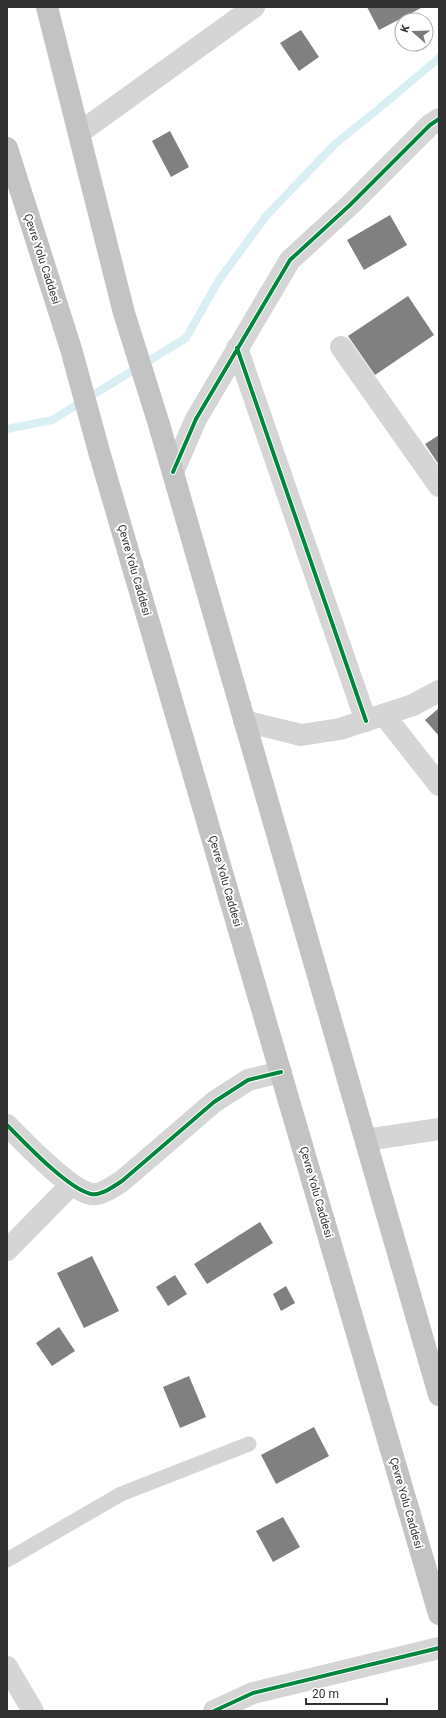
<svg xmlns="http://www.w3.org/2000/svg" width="446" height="1718" font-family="Roboto,sans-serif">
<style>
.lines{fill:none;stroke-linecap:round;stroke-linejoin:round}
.stream{stroke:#daeff4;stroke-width:8}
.building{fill:#808080}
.lane{stroke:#d5d5d5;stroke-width:15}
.street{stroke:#d5d5d5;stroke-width:22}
.highway{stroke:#c3c3c3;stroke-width:22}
.cycleway-casing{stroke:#fff;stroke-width:6}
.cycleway{stroke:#00873e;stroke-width:4}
.labels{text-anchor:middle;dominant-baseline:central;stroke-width:4;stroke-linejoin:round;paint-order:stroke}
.street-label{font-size:11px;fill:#313131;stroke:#fff}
</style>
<rect width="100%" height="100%" fill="#fff"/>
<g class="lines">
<polyline class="stream" points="7,429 52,420 186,338 219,280 267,215 335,144 376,111 439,58"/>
</g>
<g class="building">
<polygon points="367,7 423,7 379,30"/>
<polygon points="301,30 319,57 299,71 280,43"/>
<polygon points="170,131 189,167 171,177 152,141"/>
<polygon points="390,215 407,245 364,270 347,240"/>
<polygon points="408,296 434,335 375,375 348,336"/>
<polygon points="439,435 439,465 425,444"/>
<polygon points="439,708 439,736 425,720"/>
<polygon points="260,1222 273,1243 207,1284 194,1264"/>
<polygon points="92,1256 119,1311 84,1328 57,1273"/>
<polygon points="175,1275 187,1294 168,1306 156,1287"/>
<polygon points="286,1286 295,1303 281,1311 273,1294"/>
<polygon points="59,1327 75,1351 52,1366 36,1343"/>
<polygon points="189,1376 206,1417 180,1428 163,1387"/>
<polygon points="314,1427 329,1456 276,1484 261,1455"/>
<polygon points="283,1517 300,1547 273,1562 256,1531"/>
</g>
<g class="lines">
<polyline class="lane" points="7,1560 121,1494 249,1444"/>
<g class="street">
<polyline points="79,133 254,7"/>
<polyline points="341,347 439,486"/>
<polyline points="237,348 366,721"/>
<polyline points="173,472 196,419 290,260 350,205 430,125 439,119"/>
<polyline points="384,715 439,785"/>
<polyline points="244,721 301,735 340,729 413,705 439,691"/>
<path d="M7,1125C25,1143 68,1189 91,1194C101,1196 114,1186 122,1181L214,1102L248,1080L281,1072"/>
<polyline points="366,1140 439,1129"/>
<polyline points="7,1250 71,1185"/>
<polyline points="7,1667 33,1711"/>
<polyline points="214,1711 253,1693 439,1648"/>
</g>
<g class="highway">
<polyline points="47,7 124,313 158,421 439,1395"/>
<polyline points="7,148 71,349 100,455 439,1614"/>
</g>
<g class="cycleway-casing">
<g id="cycleway">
<polyline points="237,348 366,721"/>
<polyline points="173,472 196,419 290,260 350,205 430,125 439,119"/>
<path d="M7,1125C25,1143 68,1189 91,1194C101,1196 114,1186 122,1181L214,1102L248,1080L281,1072"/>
<polyline points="214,1711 253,1693 439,1648"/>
</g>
</g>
<use href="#cycleway" class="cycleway"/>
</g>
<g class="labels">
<g class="street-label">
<text transform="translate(42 259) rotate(72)">Çevre Yolu Caddesi</text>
<text transform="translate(134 570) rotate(74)">Çevre Yolu Caddesi</text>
<text transform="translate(225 881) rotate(74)">Çevre Yolu Caddesi</text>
<text transform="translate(316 1192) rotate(74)">Çevre Yolu Caddesi</text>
<text transform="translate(406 1503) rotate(74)">Çevre Yolu Caddesi</text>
</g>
</g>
<rect width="446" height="1718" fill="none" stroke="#313131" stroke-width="16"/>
<g transform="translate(414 32) rotate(290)"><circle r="19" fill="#ffffff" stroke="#adadad"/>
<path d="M0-3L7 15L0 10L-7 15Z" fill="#797979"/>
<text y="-6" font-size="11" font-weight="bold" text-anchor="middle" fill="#313131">K</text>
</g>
<path d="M306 1698v6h81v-6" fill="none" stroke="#313131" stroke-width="2"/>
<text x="312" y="1698" font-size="12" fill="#313131" stroke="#ffffff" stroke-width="3" paint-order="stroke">20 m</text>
</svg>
